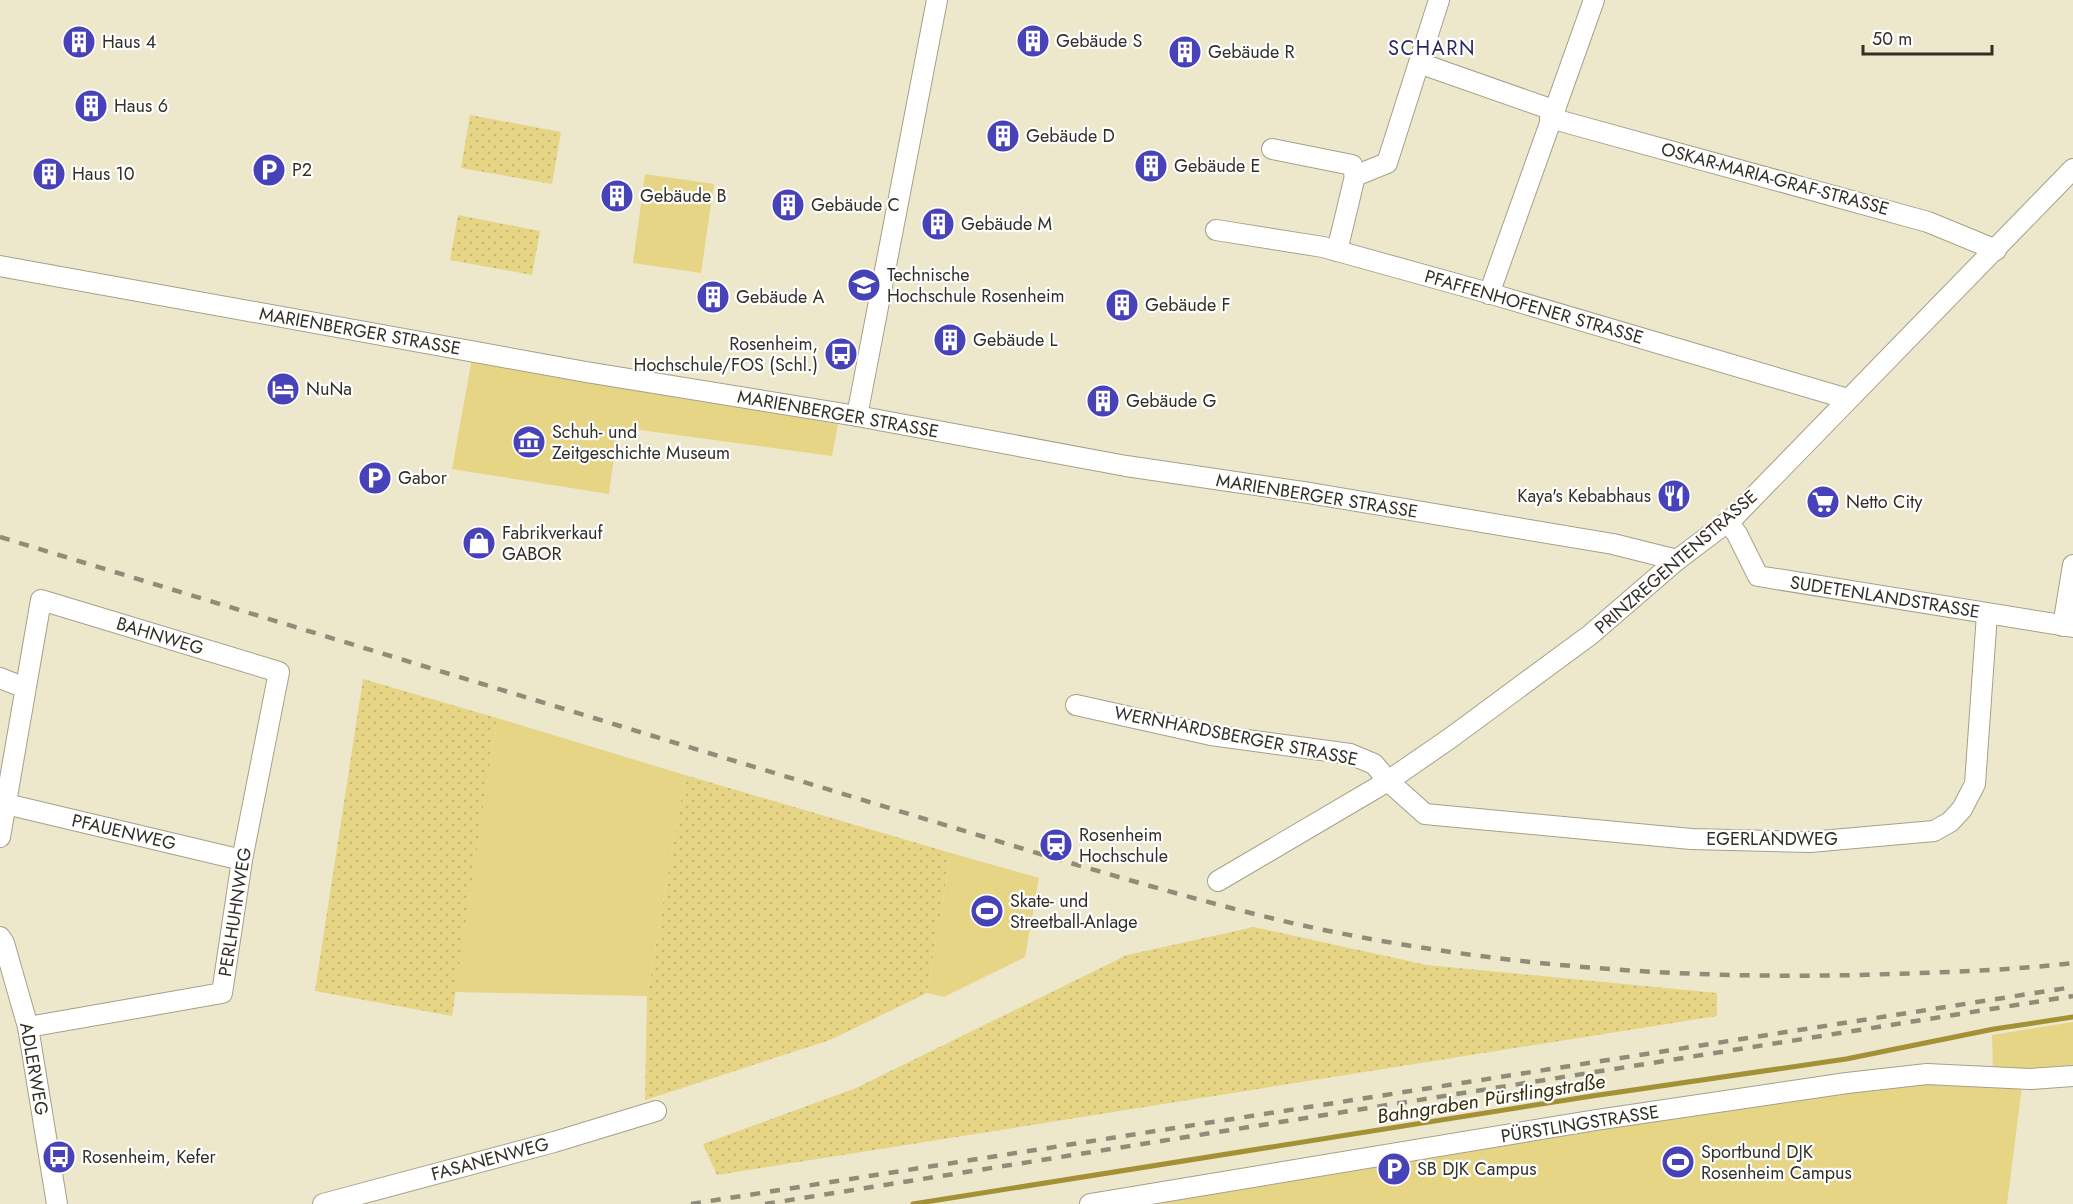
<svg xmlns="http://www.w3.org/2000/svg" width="2073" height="1204" font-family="Jost,sans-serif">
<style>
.grass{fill:url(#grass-dots)}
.green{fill:#e7d586}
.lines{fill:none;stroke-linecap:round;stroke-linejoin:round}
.stream{stroke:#a49035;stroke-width:5}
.street-casing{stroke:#a6a088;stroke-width:22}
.street{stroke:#fff;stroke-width:20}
.rail{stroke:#908c7a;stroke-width:4.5;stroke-dasharray:10 10;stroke-linecap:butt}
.labels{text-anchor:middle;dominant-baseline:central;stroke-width:4.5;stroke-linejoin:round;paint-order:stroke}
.poi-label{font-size:18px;fill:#323026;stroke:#fff;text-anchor:start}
.street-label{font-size:18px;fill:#323026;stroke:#fff}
.neighbourhood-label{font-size:20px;letter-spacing:1.5px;fill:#282862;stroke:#fff}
.water-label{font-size:20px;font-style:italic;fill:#383008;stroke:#fff}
</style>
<defs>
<pattern id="grass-dots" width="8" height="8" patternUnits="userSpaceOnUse" patternTransform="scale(1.5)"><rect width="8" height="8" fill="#e7d586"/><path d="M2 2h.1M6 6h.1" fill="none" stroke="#c7b774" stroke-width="1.8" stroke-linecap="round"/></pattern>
</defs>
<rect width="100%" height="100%" fill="#ede7cc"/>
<g class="grass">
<polygon points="470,115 561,132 552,184 461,168"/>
<polygon points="458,215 540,231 532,275 450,260"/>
<polygon points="363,679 497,718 452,1016 315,991"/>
<polygon points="685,775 951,853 927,993 830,1040 645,1100 647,996"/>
<polygon points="1254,927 1427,965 1717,993 1717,1016 717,1175 703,1144 856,1088 1127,955"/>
</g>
<g class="green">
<polygon points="645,174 714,184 701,273 633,263"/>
<polygon points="472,358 627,388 838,424 832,456 618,427 609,494 452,469"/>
<polygon points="497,718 685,775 647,996 455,992"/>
<polygon points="951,853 1039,878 1025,957 944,997 927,993"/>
<polygon points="2073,1022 2073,1070 1993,1072 1992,1035"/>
<polygon points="1927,1074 2022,1086 2007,1204 1090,1204"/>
</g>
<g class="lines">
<polyline class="stream" points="913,1204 1592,1096 1846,1059 1994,1029 2073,1017"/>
<g class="street-casing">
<g id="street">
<polyline points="1419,63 1553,110"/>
<polyline points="1550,118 1928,222 1996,250"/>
<polyline points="1272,149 1352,165 1355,176"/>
<polyline points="1216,230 1323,247 1478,290 1848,399"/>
<polyline points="1337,251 1355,176 1387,163 1439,0"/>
<polyline points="0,266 586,372 857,416 1126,466 1303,492 1613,544 1677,560"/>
<polyline points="1489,294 1594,0"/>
<polyline points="857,416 937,0"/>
<polyline points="1728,522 1737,534 1758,576 2073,627"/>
<polyline points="2063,626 2073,565"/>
<polyline points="0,678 25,688"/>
<polyline points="1076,705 1211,735 1350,754 1374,764 1388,781 1425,814 1691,839 1810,842 1934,831 1950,822 1962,809 1975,784 1987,614"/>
<polyline points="6,804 242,860"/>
<polyline points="0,837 41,600 279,672 242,860 222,993 28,1027"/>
<polyline points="1218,881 1388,781 1449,739 1590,635 1677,560 1734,517 2073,169"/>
<polyline points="0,937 4,943 28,1027 57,1204"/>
<polyline points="323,1204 554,1142 656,1111"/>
<polyline points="1090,1204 1596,1120 1847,1083 1927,1074 2030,1079 2073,1076"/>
</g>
</g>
<use href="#street" class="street"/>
<g class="rail">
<path d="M0,537L1050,857C1132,881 1214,905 1296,924C1492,967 1692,981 1891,974C1952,972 2013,970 2073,963"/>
<polyline points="691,1204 2073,987"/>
<polyline points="765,1204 2073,996"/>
</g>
</g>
<defs>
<g id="building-disc" transform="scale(1.725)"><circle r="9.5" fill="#4742b8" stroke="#fff"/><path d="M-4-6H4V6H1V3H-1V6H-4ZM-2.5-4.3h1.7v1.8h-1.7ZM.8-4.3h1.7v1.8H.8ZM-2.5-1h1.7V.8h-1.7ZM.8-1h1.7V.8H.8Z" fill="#fff"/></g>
<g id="parking-disc" transform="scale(1.725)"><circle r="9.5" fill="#4742b8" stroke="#fff"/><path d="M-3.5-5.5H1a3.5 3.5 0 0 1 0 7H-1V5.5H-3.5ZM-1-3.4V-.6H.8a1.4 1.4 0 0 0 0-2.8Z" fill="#fff"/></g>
<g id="university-disc" transform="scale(1.725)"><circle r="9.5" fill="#4742b8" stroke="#fff"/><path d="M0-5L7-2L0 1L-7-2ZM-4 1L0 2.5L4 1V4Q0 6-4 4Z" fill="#fff"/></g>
<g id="bus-disc" transform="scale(1.725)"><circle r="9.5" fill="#4742b8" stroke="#fff"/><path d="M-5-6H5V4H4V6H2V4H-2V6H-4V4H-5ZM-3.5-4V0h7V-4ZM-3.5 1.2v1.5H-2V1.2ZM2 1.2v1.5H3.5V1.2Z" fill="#fff"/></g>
<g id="hotel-disc" transform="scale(1.725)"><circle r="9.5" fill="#4742b8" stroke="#fff"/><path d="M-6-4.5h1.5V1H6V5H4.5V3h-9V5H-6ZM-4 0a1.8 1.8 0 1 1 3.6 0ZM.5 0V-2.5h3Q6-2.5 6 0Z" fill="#fff"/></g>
<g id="museum-disc" transform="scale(1.725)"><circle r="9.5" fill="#4742b8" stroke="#fff"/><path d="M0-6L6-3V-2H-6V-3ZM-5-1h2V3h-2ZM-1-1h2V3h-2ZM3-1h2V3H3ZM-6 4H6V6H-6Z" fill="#fff"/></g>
<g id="restaurant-disc" transform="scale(1.725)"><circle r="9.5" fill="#4742b8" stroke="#fff"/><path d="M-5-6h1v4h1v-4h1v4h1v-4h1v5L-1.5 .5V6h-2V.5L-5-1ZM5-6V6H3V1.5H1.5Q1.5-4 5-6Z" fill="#fff"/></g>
<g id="supermarket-disc" transform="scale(1.725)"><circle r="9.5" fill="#4742b8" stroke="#fff"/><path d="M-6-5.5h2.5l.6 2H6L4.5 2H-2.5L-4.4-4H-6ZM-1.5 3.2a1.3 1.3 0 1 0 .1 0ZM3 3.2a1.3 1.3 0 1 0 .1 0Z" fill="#fff"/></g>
<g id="shop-disc" transform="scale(1.725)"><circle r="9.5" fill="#4742b8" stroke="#fff"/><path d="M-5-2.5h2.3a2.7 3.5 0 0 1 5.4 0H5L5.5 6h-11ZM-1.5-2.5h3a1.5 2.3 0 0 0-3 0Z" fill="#fff"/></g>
<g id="station-disc" transform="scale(1.725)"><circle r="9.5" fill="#4742b8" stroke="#fff"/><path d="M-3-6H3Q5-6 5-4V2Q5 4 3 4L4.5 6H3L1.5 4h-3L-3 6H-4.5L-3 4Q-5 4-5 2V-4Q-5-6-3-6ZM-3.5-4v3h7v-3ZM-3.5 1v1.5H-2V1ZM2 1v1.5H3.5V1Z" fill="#fff"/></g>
<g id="stadium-disc" transform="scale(1.725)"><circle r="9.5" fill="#4742b8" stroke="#fff"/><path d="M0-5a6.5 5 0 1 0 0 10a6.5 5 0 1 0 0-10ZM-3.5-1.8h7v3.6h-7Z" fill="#fff"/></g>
</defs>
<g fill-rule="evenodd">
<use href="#building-disc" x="1033" y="41"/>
<use href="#building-disc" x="79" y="42"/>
<use href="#building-disc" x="1185" y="52"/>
<use href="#building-disc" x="91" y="106"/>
<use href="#building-disc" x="1003" y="136"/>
<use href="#building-disc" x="1151" y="166"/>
<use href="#parking-disc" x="269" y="170"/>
<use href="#building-disc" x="49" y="174"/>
<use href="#building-disc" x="617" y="196"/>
<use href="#building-disc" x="788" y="205"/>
<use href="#building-disc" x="938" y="224"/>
<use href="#university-disc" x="864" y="285"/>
<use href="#building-disc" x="713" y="297"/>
<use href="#building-disc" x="1122" y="305"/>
<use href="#building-disc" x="950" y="340"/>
<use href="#bus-disc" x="841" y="354"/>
<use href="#hotel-disc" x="283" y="389"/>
<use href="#building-disc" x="1103" y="401"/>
<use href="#museum-disc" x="529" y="442"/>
<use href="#parking-disc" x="375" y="478"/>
<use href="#restaurant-disc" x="1674" y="496"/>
<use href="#supermarket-disc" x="1823" y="502"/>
<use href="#shop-disc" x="479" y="543"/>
<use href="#station-disc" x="1056" y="845"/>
<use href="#stadium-disc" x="987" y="911"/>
<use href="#bus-disc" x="59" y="1157"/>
<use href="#stadium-disc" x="1678" y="1162"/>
<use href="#parking-disc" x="1394" y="1169"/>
</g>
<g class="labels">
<g class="poi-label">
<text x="1056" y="41">Gebäude S</text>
<text x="102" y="42">Haus 4</text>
<text x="1208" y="52">Gebäude R</text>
<text x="114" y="106">Haus 6</text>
<text x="1026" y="136">Gebäude D</text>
<text x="1174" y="166">Gebäude E</text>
<text x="292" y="170">P2</text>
<text x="72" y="174">Haus 10</text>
<text x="640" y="196">Gebäude B</text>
<text x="811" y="205">Gebäude C</text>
<text x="961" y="224">Gebäude M</text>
<text x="887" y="275">Technische<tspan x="887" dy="21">Hochschule Rosenheim</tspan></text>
<text x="736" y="297">Gebäude A</text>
<text x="1145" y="305">Gebäude F</text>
<text x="973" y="340">Gebäude L</text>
<text x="818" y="344" text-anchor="end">Rosenheim,<tspan x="818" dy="21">Hochschule/FOS (Schl.)</tspan></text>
<text x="306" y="389">NuNa</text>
<text x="1126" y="401">Gebäude G</text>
<text x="552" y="432">Schuh- und<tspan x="552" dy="21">Zeitgeschichte Museum</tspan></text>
<text x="398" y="478">Gabor</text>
<text x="1651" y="496" text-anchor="end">Kaya's Kebabhaus</text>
<text x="1846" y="502">Netto City</text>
<text x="502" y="533">Fabrikverkauf<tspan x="502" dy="21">GABOR</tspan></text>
<text x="1079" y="835">Rosenheim<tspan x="1079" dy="21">Hochschule</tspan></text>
<text x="1010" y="901">Skate- und<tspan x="1010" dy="21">Streetball-Anlage</tspan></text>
<text x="1701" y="1152">Sportbund DJK<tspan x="1701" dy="21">Rosenheim Campus</tspan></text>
<text x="82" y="1157">Rosenheim, Kefer</text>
<text x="1417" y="1169">SB DJK Campus</text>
</g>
<g class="street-label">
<text transform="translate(1775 179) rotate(15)">OSKAR-MARIA-GRAF-STRASSE</text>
<text transform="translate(1534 307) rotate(16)">PFAFFENHOFENER STRASSE</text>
<text transform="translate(360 331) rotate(10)">MARIENBERGER STRASSE</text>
<text transform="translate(838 414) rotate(10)">MARIENBERGER STRASSE</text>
<text transform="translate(1317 496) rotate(9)">MARIENBERGER STRASSE</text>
<text transform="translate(1676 562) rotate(-41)">PRINZREGENTENSTRASSE</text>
<text transform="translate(1885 597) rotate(9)">SUDETENLANDSTRASSE</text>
<text transform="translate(160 636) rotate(17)">BAHNWEG</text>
<text transform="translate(1236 736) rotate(11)">WERNHARDSBERGER STRASSE</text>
<text transform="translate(124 832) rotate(13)">PFAUENWEG</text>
<text x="1772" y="839">EGERLANDWEG</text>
<text transform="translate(235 912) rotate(-81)">PERLHUHNWEG</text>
<text transform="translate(34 1069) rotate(80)">ADLERWEG</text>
<text transform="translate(1580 1124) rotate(-9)">PÜRSTLINGSTRASSE</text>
<text transform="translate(490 1159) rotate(-15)">FASANENWEG</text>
</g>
<g class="neighbourhood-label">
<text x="1432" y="48">SCHARN</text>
</g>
<g class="water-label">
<text transform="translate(1491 1099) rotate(-9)">Bahngraben Pürstlingstraße</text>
</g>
</g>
<path d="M1863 45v9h129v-9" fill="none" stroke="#323026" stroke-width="3"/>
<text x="1872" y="45" font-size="18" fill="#323026" stroke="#ffffff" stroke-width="4.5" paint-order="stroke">50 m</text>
</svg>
